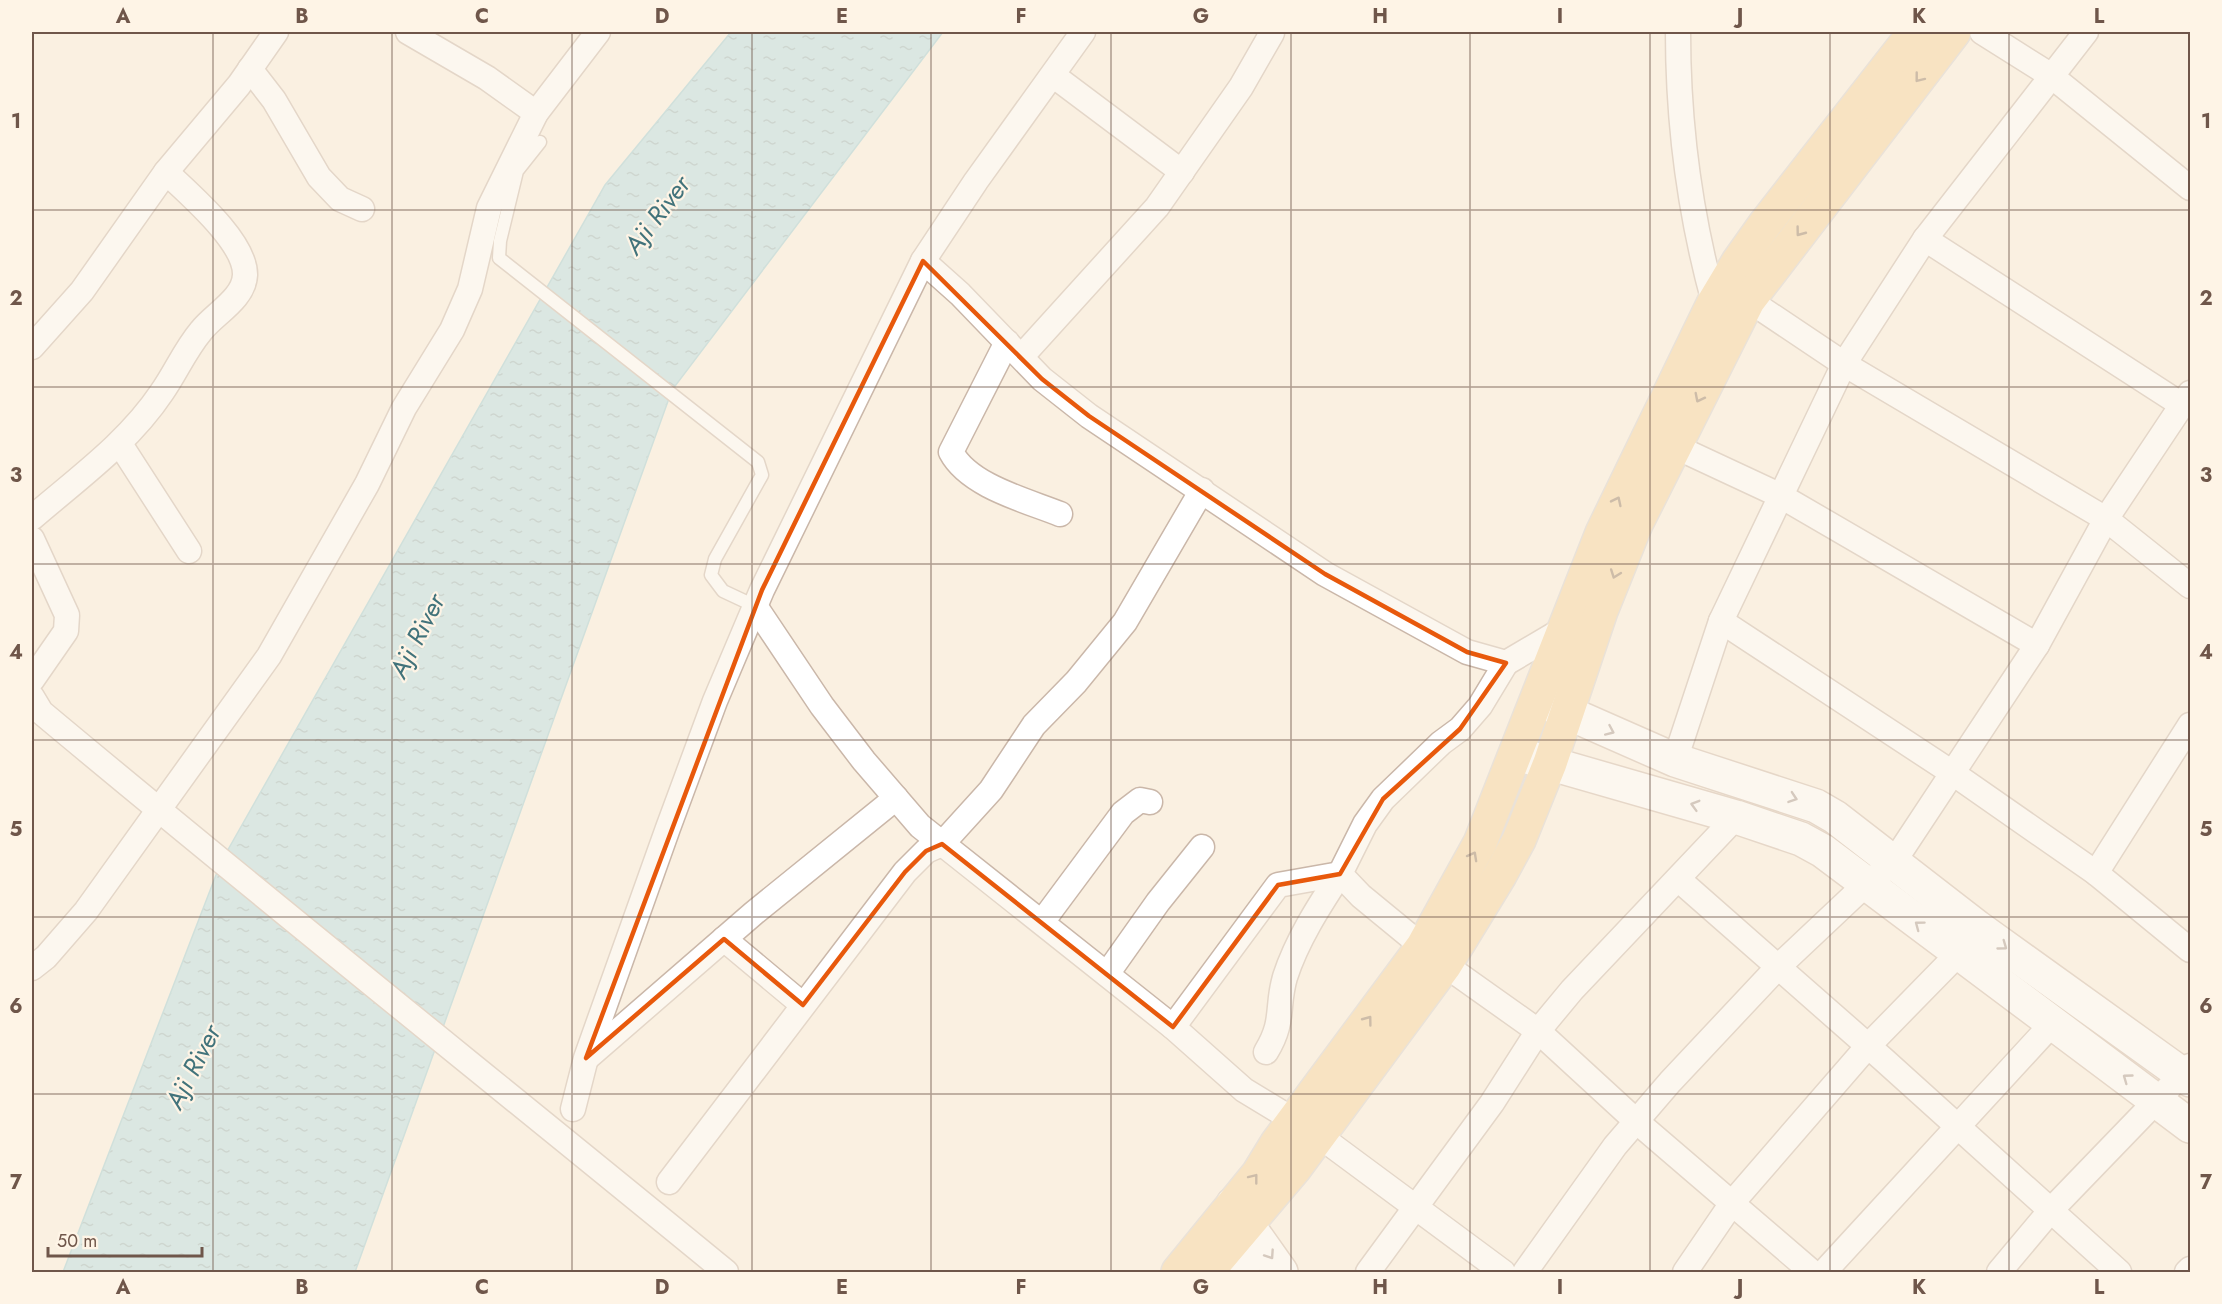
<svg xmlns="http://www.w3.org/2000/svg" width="2222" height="1304" font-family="Jost,sans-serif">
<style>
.water{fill:url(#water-ripples);stroke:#9eccd3;stroke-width:1.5}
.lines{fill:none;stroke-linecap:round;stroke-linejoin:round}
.lane-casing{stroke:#cab7a9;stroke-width:15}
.street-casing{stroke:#cab7a9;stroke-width:27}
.secondary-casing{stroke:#cfb9a9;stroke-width:36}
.primary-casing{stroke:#d7d0cc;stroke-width:36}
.lane{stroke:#fff;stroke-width:12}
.street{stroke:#fff;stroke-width:24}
.secondary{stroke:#fff;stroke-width:33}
.primary{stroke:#f5d39c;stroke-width:33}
.oneway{stroke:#977c63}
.oneway2{stroke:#a99a92}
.marked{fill:none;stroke:#e8590c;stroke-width:4.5;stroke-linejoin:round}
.grid{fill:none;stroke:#6f564a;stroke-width:1.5;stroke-opacity:0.55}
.labels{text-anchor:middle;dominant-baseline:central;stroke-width:4.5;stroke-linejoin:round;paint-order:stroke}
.water-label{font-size:26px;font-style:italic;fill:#42737b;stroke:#fef4e6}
.neatline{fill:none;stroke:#6f564a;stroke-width:2}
.grid-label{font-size:20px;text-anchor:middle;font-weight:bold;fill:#6f564a}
</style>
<defs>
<pattern id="water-ripples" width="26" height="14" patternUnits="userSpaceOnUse" patternTransform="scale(1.5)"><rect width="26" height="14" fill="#b7dce2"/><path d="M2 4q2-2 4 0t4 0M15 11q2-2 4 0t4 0" fill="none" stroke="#99b5b9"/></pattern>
</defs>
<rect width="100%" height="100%" fill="#faf0e1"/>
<polygon class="water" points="731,32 943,32 672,390 355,1272 63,1272 221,862 605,185"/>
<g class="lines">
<g class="lane-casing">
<polyline id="lane" points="540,142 517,171 500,241 499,258 758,462 762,475 715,559 711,575 723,591 755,606"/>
</g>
<g class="street-casing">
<g id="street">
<polyline points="408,32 487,78 536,113"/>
<path d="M1678,32C1678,123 1690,215 1714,302"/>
<polyline points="1982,32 2050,75 2190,188"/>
<polyline points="250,69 274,100 319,177 340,199 362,209"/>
<polyline points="1054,76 1182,172"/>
<polyline points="1925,239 2182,405"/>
<polyline points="923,261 960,294 1042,379 1089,416 1325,574 1467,652 1506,663 1562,630 1572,633"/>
<polyline points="1735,291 1844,364 2106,519 2190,586"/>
<path d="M1007,342L951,452C969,486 1025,500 1060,514"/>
<polyline points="32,347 82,291 166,172 239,85 276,32"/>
<polyline points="1022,356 1157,207 1241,87 1272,33"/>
<polyline points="120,444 189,551"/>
<polyline points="1674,446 1779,495 2037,645"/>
<path d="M32,518C77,479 128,443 162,392C176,372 185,350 201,331C214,314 244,299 245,275C246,242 189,194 166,172"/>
<polyline points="32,539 67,615 66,631 32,680"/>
<polyline points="755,606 822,706 864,761 920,826 1173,1027 1244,1090 1318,1135 1503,1272"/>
<polyline points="1721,621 1954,774 2096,873 2190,950"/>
<polyline points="1506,663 1480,706 1460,729 1441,743 1383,799 1365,824 1340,874 1361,896 1445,965 1538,1031 1636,1121 1812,1272"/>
<path d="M32,697L41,712C267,901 498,1085 726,1272"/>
<polyline points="1675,760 1721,621 1844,364 1925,239 2086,32"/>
<polyline points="2096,873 2190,725"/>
<polyline points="1678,879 1884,1060 2119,1272"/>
<polyline points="1042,922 1123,813 1140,800 1150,802"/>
<polyline points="724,939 803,1005"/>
<polyline points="32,968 46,957 86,911 269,656 367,484 404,408 452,330 470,289 489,208 536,113 598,32"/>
<polyline points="1107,974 1158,902 1202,847"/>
<polyline points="1173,1027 1278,885 1340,874"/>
<path d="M1266,1052C1285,1021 1276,1008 1285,977C1297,940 1319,906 1340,874"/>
<polyline points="588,1057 754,913 896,798"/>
<polyline points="573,1109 586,1058 668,828 715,701 762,590 923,261 976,181 1083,32"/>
<polyline points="669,1182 905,872 926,851 942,844 991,790 1034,725 1076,682 1125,622 1202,490"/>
<polyline points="1368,1272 1492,1103 1538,1031 1572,990 1736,817"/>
<polyline points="1525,1272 1615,1146 1670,1082 1778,967 1865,885 1893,863 2037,645 2106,519 2190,393"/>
<polyline points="1685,1272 1732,1203 1868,1046 1958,954"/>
<polyline points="1824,1272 2052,1024"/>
<polyline points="1999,1272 2051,1210 2190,1066"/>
<polyline points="2187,1272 2190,1269"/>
</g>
</g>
<g class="secondary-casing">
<g id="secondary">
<polyline points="1541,701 1675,760 1816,806 1835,817 1977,927 2190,1080"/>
<polyline points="1517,754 1736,817 1801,839 1823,851 2190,1126"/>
<polyline points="1233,1204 1281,1272"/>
<polyline points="1212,1231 1243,1272"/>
</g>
</g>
<g class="primary-casing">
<g id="primary">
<polyline points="1178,1272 1258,1174 1277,1143 1423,946 1480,843 1602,533 1714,302 1738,262 1765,224 1915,32"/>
<polyline points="1207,1272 1295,1168 1445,965 1500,875 1519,840 1550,763 1601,611 1636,524 1748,301 1954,32"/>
</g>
</g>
<use href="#lane" class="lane"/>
<use href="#street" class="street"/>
<use href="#secondary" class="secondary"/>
<use href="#primary" class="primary"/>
</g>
<defs><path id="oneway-chevron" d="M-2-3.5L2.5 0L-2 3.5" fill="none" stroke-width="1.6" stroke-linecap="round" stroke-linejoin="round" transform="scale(1.5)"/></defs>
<g class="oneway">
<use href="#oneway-chevron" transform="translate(1919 78) rotate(128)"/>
<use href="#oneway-chevron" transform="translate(1800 232) rotate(127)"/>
<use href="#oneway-chevron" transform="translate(1699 398) rotate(117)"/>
<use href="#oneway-chevron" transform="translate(1617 501) rotate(-64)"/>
<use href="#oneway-chevron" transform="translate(1615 574) rotate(110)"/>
<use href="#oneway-chevron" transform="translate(1473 856) rotate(-61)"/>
<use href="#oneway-chevron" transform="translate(1368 1020) rotate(-53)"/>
<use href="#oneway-chevron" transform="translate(1254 1178) rotate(-52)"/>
</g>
<g class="oneway2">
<use href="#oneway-chevron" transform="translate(1610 731) rotate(24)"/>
<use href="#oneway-chevron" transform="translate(1793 798) rotate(19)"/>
<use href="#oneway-chevron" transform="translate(1695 805) rotate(-164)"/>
<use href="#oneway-chevron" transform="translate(1919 925) rotate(-143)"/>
<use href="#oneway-chevron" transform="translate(2003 946) rotate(36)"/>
<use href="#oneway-chevron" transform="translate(2127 1078) rotate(-144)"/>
<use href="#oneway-chevron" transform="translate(1270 1255) rotate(56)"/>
</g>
<path d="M0 0H2222V1304H0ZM923,261L1042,379L1089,416L1325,574L1467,652L1506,663L1460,729L1383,799L1340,874L1278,885L1173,1027L942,844L926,851L905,872L803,1005L724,939L586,1058L762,590Z" fill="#faf0e1" fill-opacity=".55" fill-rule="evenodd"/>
<path class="marked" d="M923,261L1042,379L1089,416L1325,574L1467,652L1506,663L1460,729L1383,799L1340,874L1278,885L1173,1027L942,844L926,851L905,872L803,1005L724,939L586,1058L762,590Z"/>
<path class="grid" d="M213,32V1272M392,32V1272M572,32V1272M752,32V1272M931,32V1272M1111,32V1272M1291,32V1272M1470,32V1272M1650,32V1272M1830,32V1272M2009,32V1272M32,210H2190M32,387H2190M32,564H2190M32,740H2190M32,917H2190M32,1094H2190"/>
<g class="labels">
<g class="water-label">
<text transform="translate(657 215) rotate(-53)">Aji River</text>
<text transform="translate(417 636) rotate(-63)">Aji River</text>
<text transform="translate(193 1067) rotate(-63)">Aji River</text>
</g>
</g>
<rect width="2222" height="1304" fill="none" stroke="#fef4e6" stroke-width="66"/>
<path d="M48 1247v9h154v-9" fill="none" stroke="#6f564a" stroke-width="3"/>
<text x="57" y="1247" font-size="18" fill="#6f564a" stroke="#fef4e6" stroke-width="4.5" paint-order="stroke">50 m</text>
<rect x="33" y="33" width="2156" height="1238" class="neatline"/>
<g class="grid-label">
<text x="123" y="23">A</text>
<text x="302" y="23">B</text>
<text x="482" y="23">C</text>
<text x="662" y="23">D</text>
<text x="842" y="23">E</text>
<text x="1021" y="23">F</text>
<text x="1201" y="23">G</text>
<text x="1380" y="23">H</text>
<text x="1560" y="23">I</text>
<text x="1740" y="23">J</text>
<text x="1919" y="23">K</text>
<text x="2099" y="23">L</text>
<text x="16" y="128">1</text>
<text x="2206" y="128">1</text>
<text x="16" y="305">2</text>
<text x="2206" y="305">2</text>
<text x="16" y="482">3</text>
<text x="2206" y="482">3</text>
<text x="16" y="659">4</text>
<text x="2206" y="659">4</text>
<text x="16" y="836">5</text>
<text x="2206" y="836">5</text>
<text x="16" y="1013">6</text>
<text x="2206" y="1013">6</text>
<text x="16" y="1189">7</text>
<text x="2206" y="1189">7</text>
<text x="123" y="1294">A</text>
<text x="302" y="1294">B</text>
<text x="482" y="1294">C</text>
<text x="662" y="1294">D</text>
<text x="842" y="1294">E</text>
<text x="1021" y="1294">F</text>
<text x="1201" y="1294">G</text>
<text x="1380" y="1294">H</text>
<text x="1560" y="1294">I</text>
<text x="1740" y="1294">J</text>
<text x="1919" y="1294">K</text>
<text x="2099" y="1294">L</text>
</g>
</svg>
